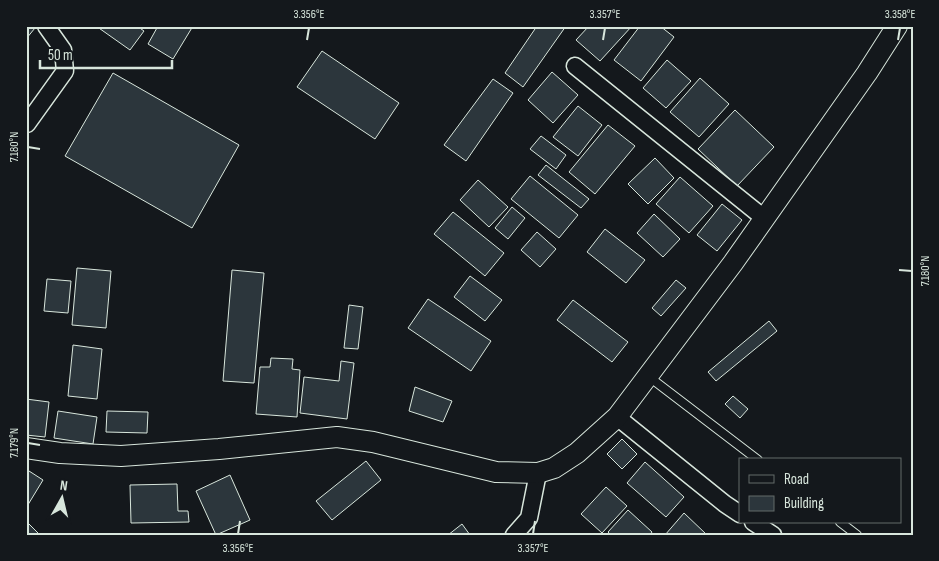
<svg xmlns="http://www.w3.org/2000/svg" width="939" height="561" font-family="'Sofia Sans Condensed',sans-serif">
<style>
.building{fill:#2c363c;stroke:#d8e6dc}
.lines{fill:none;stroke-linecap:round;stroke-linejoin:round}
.service-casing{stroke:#d8e6dc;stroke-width:10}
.minor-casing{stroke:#d8e6dc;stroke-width:19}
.tertiary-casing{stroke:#d8e6dc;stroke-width:22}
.service{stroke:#14181c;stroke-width:8}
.minor{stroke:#14181c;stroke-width:16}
.tertiary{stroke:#14181c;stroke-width:20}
.ticks{fill:none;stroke:#d8e6dc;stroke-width:2}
.neatline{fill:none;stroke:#d8e6dc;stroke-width:2}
.ticks-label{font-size:12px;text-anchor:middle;fill:#d8e6dc}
</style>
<rect width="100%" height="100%" fill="#14181c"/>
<g class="building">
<polygon points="26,26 33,26 35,28 26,39"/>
<polygon points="96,26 137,26 144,31 130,50"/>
<polygon points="158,26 193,26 173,59 148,44"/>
<polygon points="537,26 566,26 523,87 505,73"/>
<polygon points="589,26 632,26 600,61 576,40"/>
<polygon points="640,26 660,26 674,37 641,81 614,60"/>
<polygon points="322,51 399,103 375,139 297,87"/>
<polygon points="667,60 691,81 666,108 643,88"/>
<polygon points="552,72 578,95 553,123 528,100"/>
<polygon points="113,73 239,145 192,228 65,156"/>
<polygon points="700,78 729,104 699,137 670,112"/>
<polygon points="493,79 513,93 466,161 444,145"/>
<polygon points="578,106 602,125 578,156 553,137"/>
<polygon points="735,110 774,147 737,186 698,149"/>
<polygon points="608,125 635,146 595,194 569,172"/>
<polygon points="541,136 566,155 556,169 530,149"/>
<polygon points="655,158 674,178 648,204 628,184"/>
<polygon points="546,165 589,199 581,208 538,175"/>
<polygon points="530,176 578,215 559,238 511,199"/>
<polygon points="680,177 713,206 689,233 656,204"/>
<polygon points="478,180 508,207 489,227 460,200"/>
<polygon points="722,204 742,220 717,251 697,235"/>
<polygon points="512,207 525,218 508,239 495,228"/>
<polygon points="453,212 504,253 485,276 434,234"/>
<polygon points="654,214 680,239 663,257 637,233"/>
<polygon points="605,229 645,260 626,283 587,252"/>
<polygon points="537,232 556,249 540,267 521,250"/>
<polygon points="77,268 111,271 106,328 72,325"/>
<polygon points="232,270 264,273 254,383 223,381"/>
<polygon points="470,276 502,300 485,321 454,297"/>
<polygon points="47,279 71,281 68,313 44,311"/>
<polygon points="676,280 686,288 661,316 652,308"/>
<polygon points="428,299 491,341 471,371 408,328"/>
<polygon points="573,300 628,342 612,362 557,320"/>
<polygon points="349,305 363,307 358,349 344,348"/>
<polygon points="769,321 777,331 716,381 708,372"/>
<polygon points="73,345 102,349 97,399 68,396"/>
<polygon points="271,358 293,359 292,369 300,370 297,417 256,414 260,367 270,367"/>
<polygon points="341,361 354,363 347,419 300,413 304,377 339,381"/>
<polygon points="415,387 452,401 443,422 409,411"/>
<polygon points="733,396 748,409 740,418 725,404"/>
<polygon points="26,399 49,402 45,437 26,435"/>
<polygon points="58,411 97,417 93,444 54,438"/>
<polygon points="107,411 148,412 147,433 106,432"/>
<polygon points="622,439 637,454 622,469 607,454"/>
<polygon points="366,461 381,480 332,520 316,501"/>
<polygon points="645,462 684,497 666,517 627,483"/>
<polygon points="29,471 43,480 26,508 26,475"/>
<polygon points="230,475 250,520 216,535 196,491"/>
<polygon points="177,484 178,511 188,511 189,522 131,523 130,485"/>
<polygon points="606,487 627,506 602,533 581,514"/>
<polygon points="628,510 652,532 650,535 611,535 608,532"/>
<polygon points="684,513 706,534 705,535 665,535"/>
<polygon points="26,521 40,535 26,535"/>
<polygon points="462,524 470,535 448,535"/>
</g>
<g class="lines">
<g class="service-casing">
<g id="service">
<polyline points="648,376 758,460"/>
<polyline points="840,522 857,535"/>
</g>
</g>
<g class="minor-casing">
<g id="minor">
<polyline points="575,66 764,218"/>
<polyline points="27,124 65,71 63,50 46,26"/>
<polyline points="617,417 725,504 740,514"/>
<polyline points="753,522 773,535"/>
<polyline points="514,535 529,518 538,473"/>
</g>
</g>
<g class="tertiary-casing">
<polyline id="tertiary" points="26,448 60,453 121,456 219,449 337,437 373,442 496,472 538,473 554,468 577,453 617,417 733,263 867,73 897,26"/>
</g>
<use href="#service" class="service"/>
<use href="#minor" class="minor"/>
<use href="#tertiary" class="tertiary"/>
</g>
<path class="ticks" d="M307,40L309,28M603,40L605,28M898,40L900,28M28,147L40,149M899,270L912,271M28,443L40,445M238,534L240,521M533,534L535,521"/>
<rect width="939" height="561" fill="none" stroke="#14181c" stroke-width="55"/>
<rect x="739" y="458" width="162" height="65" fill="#14181c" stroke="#626a69"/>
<rect x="749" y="475" width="25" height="8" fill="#14181c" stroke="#626a69"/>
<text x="784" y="484" font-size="15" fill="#d8e6dc">Road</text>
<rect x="749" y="496" width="25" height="15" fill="#2c363c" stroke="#626a69"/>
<text x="784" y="508" font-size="15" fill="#d8e6dc">Building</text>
<g transform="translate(62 498) rotate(8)" stroke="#14181c" stroke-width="4" paint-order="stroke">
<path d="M0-4L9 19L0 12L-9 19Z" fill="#d8e6dc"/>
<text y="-8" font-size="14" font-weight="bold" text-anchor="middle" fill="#d8e6dc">N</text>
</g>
<path d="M40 60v8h132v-8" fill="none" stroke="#d8e6dc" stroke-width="2.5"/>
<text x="48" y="60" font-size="15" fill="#d8e6dc" stroke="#14181c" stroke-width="4" paint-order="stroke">50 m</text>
<rect x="28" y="28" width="884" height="506" class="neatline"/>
<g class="ticks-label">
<text x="309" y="18">3.356°E</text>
<text x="605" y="18">3.357°E</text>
<text x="900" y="18">3.358°E</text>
<text transform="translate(14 147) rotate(-90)" y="4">7.180°N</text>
<text transform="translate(925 271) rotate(-90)" y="4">7.180°N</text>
<text transform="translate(14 443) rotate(-90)" y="4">7.179°N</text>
<text x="238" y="552">3.356°E</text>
<text x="533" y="552">3.357°E</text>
</g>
</svg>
